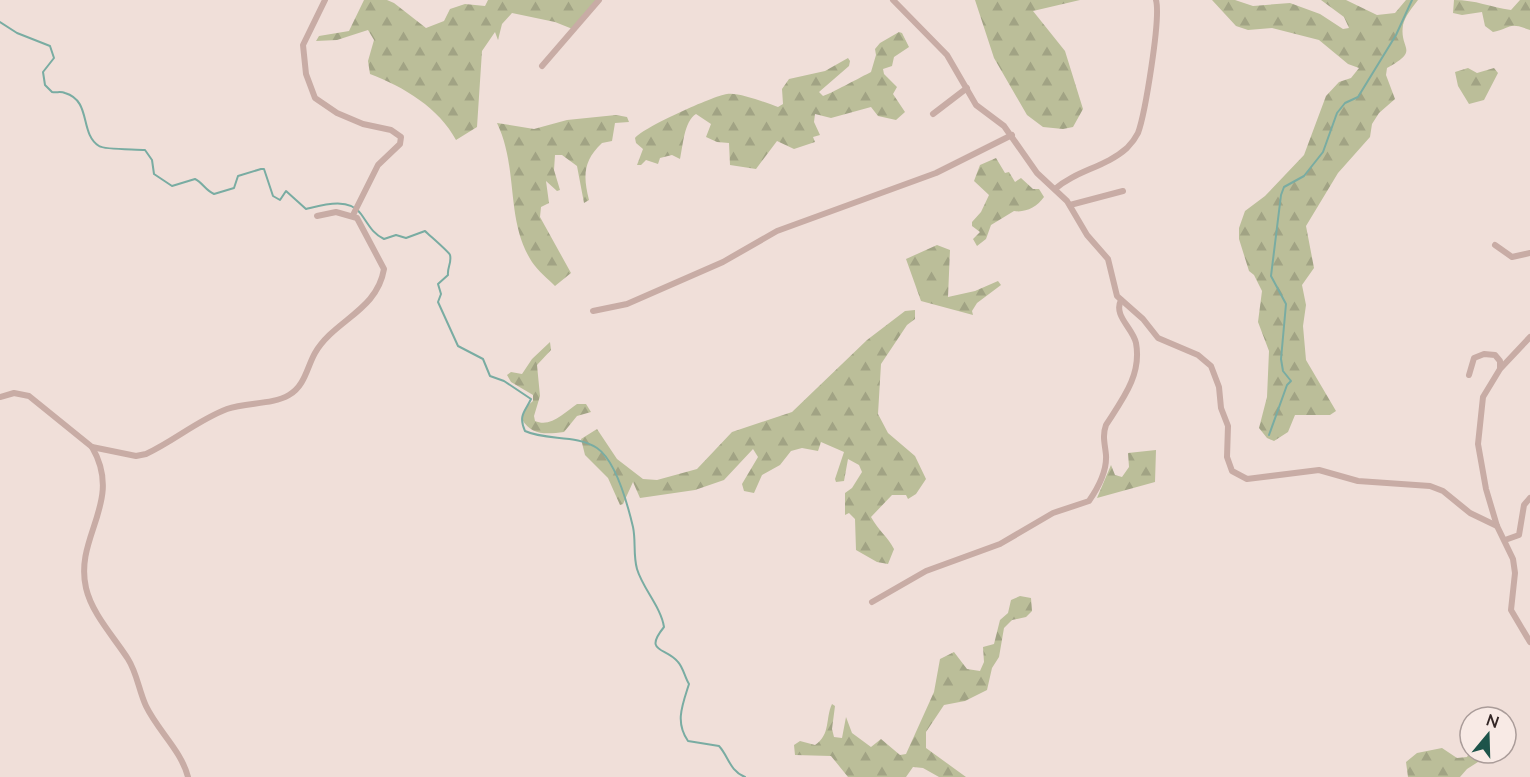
<svg xmlns="http://www.w3.org/2000/svg" width="1530" height="777" font-family="Lato,sans-serif">
<style>
.forest{fill:url(#forest-firs)}
.lines{fill:none;stroke-linecap:round;stroke-linejoin:round}
.stream{stroke:#79aca2;stroke-width:2}
.street{stroke:#c8aca5;stroke-width:6}
</style>
<defs>
<pattern id="forest-firs" width="22" height="20" patternUnits="userSpaceOnUse" patternTransform="scale(1.5)"><rect width="22" height="20" fill="#bbbe99"/><path d="M5 1l3.5 6h-7zM16 11l3.5 6h-7z" fill="#a1a384"/></pattern>
</defs>
<rect width="100%" height="100%" fill="#f0dfd9"/>
<g class="forest">
<path d="M364,0H387L394,3L426,28L444,21L450,9L465,4L485,6L488,0H602L575,30L555,22L512,13L502,24L498,40L495,32L482,51L477,127L456,140C439,108 404,87 370,74L368,61L374,40L368,30L337,40L316,41L319,36L349,31Z"/>
<polygon points="975,0 1080,0 1033,11 1065,51 1083,109 1073,127 1063,129 1043,127 1027,115 994,58"/>
<path d="M1212,0H1235L1253,6L1290,3L1320,14L1343,29L1349,28L1344,17L1321,0H1346L1377,15L1395,13L1406,0H1418C1412,8 1405,16 1403,25C1399,50 1421,49 1387,68L1386,75L1395,99L1379,113L1372,124L1370,137L1338,173L1306,226L1314,268L1302,285L1306,305L1303,326L1306,360L1336,411L1330,415H1295L1288,432L1274,441L1267,438L1259,428L1267,397L1269,351L1258,322L1262,291L1254,275L1249,271L1239,239V228L1245,211L1265,196L1304,155L1326,96L1339,82L1351,78L1359,68L1348,64L1319,40L1272,28L1248,30L1236,26Z"/>
<path d="M1454,0C1476,0 1490,7 1511,10L1520,0H1530V30C1506,21 1512,29 1493,32L1485,26L1482,12L1462,15L1453,13Z"/>
<path d="M899,32L902,33L909,47L894,57L892,66L883,69L884,74L897,87L893,94L905,112L896,120L878,116L871,107L831,118L815,114L814,122L820,135L813,137L815,142L794,149L777,141L756,169L730,165L729,143L717,142L706,137L711,124L696,114C684,121 683,146 680,159L672,155L660,158L658,164L646,160L641,165H637L643,149L636,143L635,138C644,127 713,96 727,94C739,92 766,103 778,107L783,104L782,89L789,79L825,71L848,58L850,61L849,66L819,92L823,96C828,95 863,76 871,72L876,55L875,49L880,43Z"/>
<polygon points="1468,68 1477,73 1494,68 1498,73 1484,100 1469,104 1458,86 1455,72"/>
<path d="M616,115L627,117L629,122L615,123L612,141L602,143C583,161 583,176 589,200L584,203L577,166L562,155H555L554,170L560,190L557,191L546,181L549,203L541,207L540,217L571,273L555,286C548,279 538,271 532,262C505,220 519,169 497,123L534,129L567,120Z"/>
<path d="M996,158L1005,173L1009,172L1015,182L1021,178L1033,189H1039L1044,197C1037,207 1025,213 1014,211L991,225L986,239L977,246L973,239L980,232L972,226V222L981,212L989,195L974,181L980,165Z"/>
<polygon points="937,245 950,250 948,297 975,291 998,281 1001,285 977,303 972,311 973,315 921,301 906,259"/>
<path d="M915,310V319L907,325L881,364L878,414L888,433L915,456L926,479L916,494L908,499L906,495H892L871,517C878,530 888,537 894,549L888,564L877,562L856,550L855,519L849,513L845,515V493L852,488L862,472L859,465L848,459L844,481L836,482L835,479L844,452L821,442L818,451L802,448L791,451L780,465L762,475L754,493L744,491L742,484L758,457L753,449L724,480L695,490L640,498L633,482L623,504L620,505L608,478L585,455L581,439L597,429L617,459L643,479L657,480L697,469L732,432L792,412L867,340L905,311Z"/>
<path d="M550,342L551,350L537,365L540,396L534,416L535,421C551,428 565,412 577,404H586L591,412L577,416L564,432C547,434 531,436 522,419L526,407L533,401V395L511,382L507,375L511,372L522,374L532,359Z"/>
<polygon points="1156,450 1155,482 1097,498 1111,465 1115,475 1122,477 1129,467 1128,453"/>
<path d="M1020,596L1031,598L1032,611L1026,617L1012,620L1004,628L999,657L992,668L987,690L965,701L944,705L926,732V748L966,777H939L923,768L913,767L906,777H848L831,756L795,755L794,745L800,741L815,745C831,734 825,719 832,704L835,706L832,729L834,737L842,738L846,717L852,733L871,747L881,739L900,755L906,754L934,692L940,659L954,652L967,669L980,671L984,662L983,647L994,644L1000,620L1008,613L1011,600Z"/>
<polygon points="1442,748 1457,758 1467,757 1470,751 1492,753 1467,769 1460,777 1408,777 1406,762 1417,753"/>
</g>
<g class="lines">
<g class="stream">
<path d="M0,22L17,33L50,46L54,58L43,72L45,85L52,92C56,93 61,91 65,93C92,101 79,133 99,146C105,150 135,149 145,150L152,160L154,174L172,186L195,179C203,183 205,190 214,194L234,188L238,176L261,169H264L273,196L280,200L286,191L306,209C323,205 349,197 361,214C369,225 372,233 384,239L396,235L406,238L425,231C429,235 449,252 450,255C452,262 447,268 448,275L438,284L441,294L438,302L458,346L483,359L490,376L504,381L531,399C525,412 518,415 525,431C546,441 576,434 597,448C616,461 628,506 633,527C636,541 633,555 637,569C643,589 661,607 664,627C643,653 666,647 678,662C683,667 685,678 689,684C682,706 675,722 688,741L719,746C729,757 729,770 745,777"/>
<polyline points="1269,435 1287,385 1291,381 1283,371 1281,359 1286,304 1271,276 1281,195 1284,187 1304,176 1323,152 1337,113 1345,103 1358,97 1396,35 1412,0"/>
</g>
<g class="street">
<polyline points="325,0 303,45 306,74 315,98 337,113 363,124 391,130 401,137 400,144 378,165 353,215"/>
<polyline points="893,0 947,55 976,105 1004,126 1037,173 1067,201 1087,235 1108,259 1117,296 1143,319 1158,338 1198,355 1211,366 1219,387 1221,408 1228,426 1227,457 1232,471 1247,479 1319,470 1358,481 1430,486 1443,491 1470,513 1497,526"/>
<polyline points="542,66 599,0"/>
<polyline points="933,114 967,88"/>
<path d="M1055,189C1075,171 1106,167 1127,148C1132,143 1135,139 1138,133C1145,114 1161,18 1156,0"/>
<polyline points="1070,205 1123,191"/>
<polyline points="1495,245 1512,257 1530,253"/>
<polyline points="593,311 627,304 723,262 777,231 936,173 1012,135"/>
<polyline points="1530,337 1500,369 1483,397 1478,444 1486,489 1497,526 1513,559 1515,573 1511,610 1530,642"/>
<polyline points="1469,375 1474,358 1484,354 1495,355 1500,361 1500,368"/>
<path d="M0,397L14,393L29,396L92,447C124,502 74,536 86,588C92,614 114,637 128,659C137,673 139,691 146,706C158,731 181,750 188,777"/>
<path d="M92,447L136,456L146,454C174,441 198,420 227,409C246,402 272,405 289,395C305,386 307,367 315,353C334,320 377,311 384,269L357,218L336,212L317,216"/>
<polyline points="1505,540 1519,535 1524,505 1530,498"/>
<path d="M872,602L926,571L1000,544L1053,513L1089,501C1098,488 1107,471 1106,455C1105,444 1102,436 1106,425C1122,400 1142,375 1136,343C1133,328 1113,316 1121,300"/>
</g>
</g>
<g transform="translate(1488 735) rotate(19)"><circle r="28" fill="#f8eae5" stroke="#aa9c99" stroke-width="1.5"/>
<path d="M0-4.5L10 22L0 15L-10 22Z" fill="#1d544a"/>
<text y="-9" font-size="16" font-weight="bold" text-anchor="middle" fill="#342726">N</text>
</g>
</svg>
